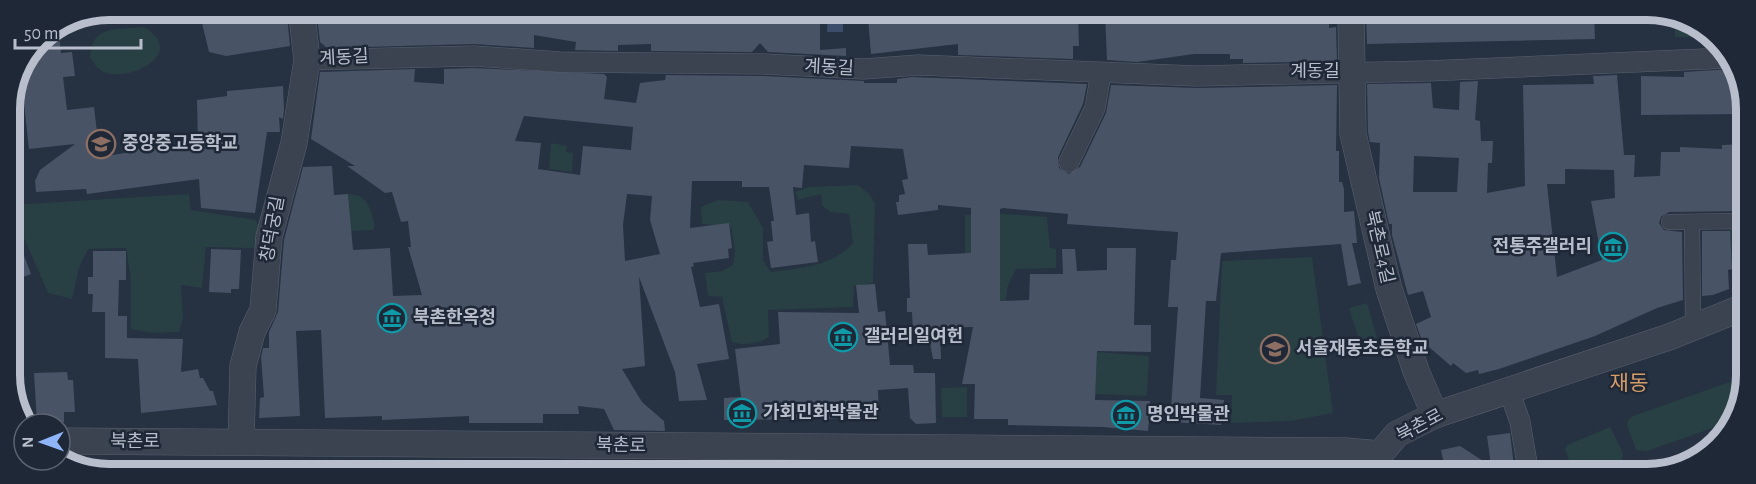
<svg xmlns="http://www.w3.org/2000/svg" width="1756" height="484" font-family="'Alegreya Sans','Noto Sans KR',sans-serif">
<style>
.green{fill:#283f43}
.water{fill:#3c4d6a}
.building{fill:#485366;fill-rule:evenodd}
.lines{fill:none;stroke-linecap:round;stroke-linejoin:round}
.pedestrian-casing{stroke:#59616f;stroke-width:16}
.minor-casing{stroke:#59616f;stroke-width:21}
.tertiary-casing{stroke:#59616f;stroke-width:27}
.pedestrian{stroke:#3b4351;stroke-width:15}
.minor{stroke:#3b4351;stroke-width:20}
.tertiary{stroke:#3b4351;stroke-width:26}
.labels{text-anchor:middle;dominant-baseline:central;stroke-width:5;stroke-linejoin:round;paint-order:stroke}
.street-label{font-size:18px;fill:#b8becb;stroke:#1f2837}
.poi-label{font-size:18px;font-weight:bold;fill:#b8becb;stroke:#1f2837;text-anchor:start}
.quarter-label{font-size:21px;fill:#d69c68;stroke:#1f2837}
.rim{fill:none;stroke:#b8becb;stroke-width:8}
</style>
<rect width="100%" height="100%" fill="#263142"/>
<g class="green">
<polygon points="1675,15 1677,15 1715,37 1675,37"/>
<path d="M144,27C192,56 119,87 99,69C95,66 93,61 90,57C91,24 119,30 144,27Z"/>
<polygon points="551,143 567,146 566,152 573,153 572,172 549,169"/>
<path d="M858,185L869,194L875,203L873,283L854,286L853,307L768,310L769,337C760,344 742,346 732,342L722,297L708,296L705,273L722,271L733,265L735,252L731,227L702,224L701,207L718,200L748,202L763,228V260L771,272C800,268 833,266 853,243L849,214L831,212L822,206L821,194L798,200L795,192L808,187Z"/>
<polygon points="189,194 191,210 256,220 261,233 255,248 206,247 202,288 181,285 183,318 179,332 152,333 131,329 131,280 126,248 88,249 79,268 72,299 48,293 21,231 10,236 10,205"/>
<path d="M348,194C368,194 370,208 375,225L373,230L351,231Z"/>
<polygon points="1004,214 1047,217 1050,248 1056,249 1056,268 1016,269 1008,285 1003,324 965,320 965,215"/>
<polygon points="1729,226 1745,226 1744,283 1733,287"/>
<polygon points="1312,257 1333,413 1291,421 1231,423 1232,395 1216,395 1222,261"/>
<polygon points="1367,303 1379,345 1368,349 1360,343 1349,308"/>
<polygon points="1097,352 1149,356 1147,396 1095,394"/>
<polygon points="1744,377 1744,401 1730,422 1647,451 1636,450 1627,425 1628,420 1633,416"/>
<polygon points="967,387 967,417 942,417 941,388"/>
<polygon points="1610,427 1623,453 1622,460 1584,475 1575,474 1565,450 1567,445"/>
</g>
<polygon class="water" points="828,14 843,14 843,32 827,32"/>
<g class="building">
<polygon points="1329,13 1329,28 1336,27 1337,61 1243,63 1243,59 1230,59 1230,54 1194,54 1137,62 1107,60 1105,14"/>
<polygon points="1366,13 1594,13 1595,39 1367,44"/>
<polygon points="871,14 1078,14 1079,46 1073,46 1073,59 958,55 958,44 871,54 868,18 872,17"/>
<polygon points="501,15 501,18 548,18 548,15 820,15 820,50 846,48 846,56 768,52 760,43 752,52 651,51 651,44 618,45 618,51 575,50 576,42 534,35 534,48 474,44 327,48 320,42 317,16"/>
<polygon points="230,16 287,16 290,46 226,56 209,52 201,19 231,19"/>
<polygon points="58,25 61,53 72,52 75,76 63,77 67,110 94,107 100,157 125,153 132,148 145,150 198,143 197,100 227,96 227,91 283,86 284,110 283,119 279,117 280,132 267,132 255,213 201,208 199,179 87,194 86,189 36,192 35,181 40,170 75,144 29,149 21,76 38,38"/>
<path d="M474,68L604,74L607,77L604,99L636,103L640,83L665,80L666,75L764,76L864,81V83H897V79L912,77L1087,84L1083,104L1058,157L1059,168L1069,174L1080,167L1106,113L1111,85L1197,88L1337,85L1336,151H1339V182H1342L1344,189V212L1354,211L1357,243H1352L1361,283L1348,286L1341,244L1221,253L1216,301H1206L1200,398L1224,400L1221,425L1170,422L1178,307H1168L1171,260H1176L1178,232L1067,224L1068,214L1003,208L1000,209V301L1029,300L1030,274H1063L1062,249H1075L1077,271L1107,270V248H1136L1134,325H1151V352L1097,351L1095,400L1150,401L1149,421L1148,431L1103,427L1008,425V419H974L975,384H962L973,327L940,328L941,359H933L928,333H913L912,312H907V298H910L908,244H927L928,255L971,253V208L938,205V210L898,215L896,202H899V195L905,194L902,180L908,179L903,149L851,146L849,168L804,165L802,188L793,187L796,215L809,213L811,242L815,241L818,262L771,268L767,242L773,241L771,221H774L769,187H742V181H692L690,228L729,223L732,248L728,249L729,258L693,263L694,266L691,267L700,307L719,304L729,359L697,364L707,400L679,401L675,372L639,277L645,366L622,369L642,402L664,421L665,431L614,430L604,409L578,406L579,414H543V423H469V416L382,420V416L325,418L321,330L296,331L300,416L259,418L260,398L264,397L261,357L263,348H269V332L278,312L284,240L303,167L332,166L334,195L348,194L353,250L390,248L393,296L422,295L408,247H411L408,221L401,222L392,192L385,193L347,166H355L311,139L320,72L415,69L414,82L444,84V69ZM524,116L633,127L631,150L583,146L580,175L538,169L541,143L515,141ZM627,194L652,196L650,220L660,254L625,261L623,225Z"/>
<polygon points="1734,69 1745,89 1745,114 1641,115 1641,76 1684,77 1684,72"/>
<path d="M1617,75L1624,155H1635L1634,177L1660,176L1661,152H1680V147L1722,149V145L1745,144V211L1669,212L1661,217L1659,223L1664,230L1682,232L1683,300L1657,308L1595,336L1499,369L1479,374L1478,370L1466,373L1453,363L1451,366L1422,341L1416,324L1431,317L1423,291L1408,295L1392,235V224H1389L1379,178L1380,143L1370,142L1368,132L1367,84L1431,83L1433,108L1459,110L1460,82L1478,81L1475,120L1480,121L1481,141H1493L1492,163H1488L1487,193L1525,186L1523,85L1594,84L1593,76ZM1414,156L1459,158L1457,192H1413ZM1565,169L1614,170L1615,198L1591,201L1602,260L1557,277L1547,184H1565Z"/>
<polygon points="1702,231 1730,231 1732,269 1728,270 1729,289 1713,295 1702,296"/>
<polygon points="20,245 31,274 10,282 10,250"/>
<polygon points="211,249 241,250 239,289 231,289 231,293 209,292"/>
<polygon points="93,251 126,251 126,280 119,280 118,316 127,316 127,338 183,339 181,372 198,369 200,378 203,378 210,391 213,391 217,405 141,413 138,359 105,358 105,312 92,312 93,294 88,294 88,277 93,277"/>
<polygon points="875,284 878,312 885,311 890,365 913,365 914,373 935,373 936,423 916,424 910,418 908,388 878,390 879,415 828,419 724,420 724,398 741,397 735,349 780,344 778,312 859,313 856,285"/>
<polygon points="67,372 68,380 73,380 75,412 64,412 64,422 37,423 34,373"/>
<polygon points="1510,433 1515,475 1446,474 1441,450 1460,446 1491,466 1487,436"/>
</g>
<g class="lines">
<g class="pedestrian-casing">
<g id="pedestrian">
<polyline points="1669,222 1745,221"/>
<polyline points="1692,223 1693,326"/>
</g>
</g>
<g class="minor-casing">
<g id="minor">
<polyline points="307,60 474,56 560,62 764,64 864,69 918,65 1197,76 1427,71 1728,58"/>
<polyline points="1069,162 1095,108 1101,73"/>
<polyline points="1509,390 1520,422 1529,475"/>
<polyline points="1376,474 1380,454"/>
</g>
</g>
<g class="tertiary-casing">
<g id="tertiary">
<polyline points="1351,13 1353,134 1389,289 1416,371 1435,415"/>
<polyline points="60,441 1346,451 1380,454 1397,434 1435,415 1669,337 1744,307"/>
<polyline points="241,442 243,366 252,332 263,310 269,237 294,143 307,60 302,16"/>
</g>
</g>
<use href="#pedestrian" class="pedestrian"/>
<use href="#minor" class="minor"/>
<use href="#tertiary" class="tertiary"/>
</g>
<defs>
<g id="school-ring" transform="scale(1.5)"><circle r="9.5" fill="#1f2837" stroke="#8d6e63" stroke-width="1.5"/><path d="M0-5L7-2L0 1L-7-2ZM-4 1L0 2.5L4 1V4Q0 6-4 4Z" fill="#8d6e63"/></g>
<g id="museum-ring" transform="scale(1.5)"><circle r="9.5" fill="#1f2837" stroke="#0f9aa8" stroke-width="1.5"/><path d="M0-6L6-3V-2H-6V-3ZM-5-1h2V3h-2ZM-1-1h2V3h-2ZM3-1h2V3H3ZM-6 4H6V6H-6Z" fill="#0f9aa8"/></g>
</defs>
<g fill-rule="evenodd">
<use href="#school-ring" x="101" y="144"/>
<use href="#museum-ring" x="1613" y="247"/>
<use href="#museum-ring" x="392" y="318"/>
<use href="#museum-ring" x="843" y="337"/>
<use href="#school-ring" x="1275" y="349"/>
<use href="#museum-ring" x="742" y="413"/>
<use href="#museum-ring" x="1126" y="415"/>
</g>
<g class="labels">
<g class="street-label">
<text transform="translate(344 58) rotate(-3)">계동길</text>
<text transform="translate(829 68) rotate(3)">계동길</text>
<text x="1315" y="72">계동길</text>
<text transform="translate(273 229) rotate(-80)">창덕궁길</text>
<text transform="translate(1379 247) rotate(77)">북촌로4길</text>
<text transform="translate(1420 426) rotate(-28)">북촌로</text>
<text x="135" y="442">북촌로</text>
<text transform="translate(621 446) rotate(1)">북촌로</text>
</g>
<g class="poi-label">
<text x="122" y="144">중앙중고등학교</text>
<text x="1592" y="247" text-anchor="end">전통주갤러리</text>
<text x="413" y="318">북촌한옥청</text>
<text x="864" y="337">갤러리일여헌</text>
<text x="1296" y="349">서울재동초등학교</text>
<text x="763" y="413">가회민화박물관</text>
<text x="1147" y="415">명인박물관</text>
</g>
<g class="quarter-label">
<text x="1629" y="383">재동</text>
</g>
</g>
<path d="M0 0H1756V484H0ZM109 20H1647A89 89 0 0 1 1736 109V375A89 89 0 0 1 1647 464H109A89 89 0 0 1 20 375V109A89 89 0 0 1 109 20Z" fill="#1f2837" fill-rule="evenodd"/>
<path class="rim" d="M109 20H1647A89 89 0 0 1 1736 109V375A89 89 0 0 1 1647 464H109A89 89 0 0 1 20 375V109A89 89 0 0 1 109 20Z"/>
<g transform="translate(42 442) rotate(269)"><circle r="28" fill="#1f2837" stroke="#5c6472" stroke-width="1.5"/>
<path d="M0-4.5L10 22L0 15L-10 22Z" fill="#90b4f8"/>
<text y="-9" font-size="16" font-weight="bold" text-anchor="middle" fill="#b8becb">N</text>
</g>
<path d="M15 39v9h126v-9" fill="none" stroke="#b8becb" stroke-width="3"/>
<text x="24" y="39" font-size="18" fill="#b8becb" stroke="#1f2837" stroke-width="4.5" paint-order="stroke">50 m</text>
</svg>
